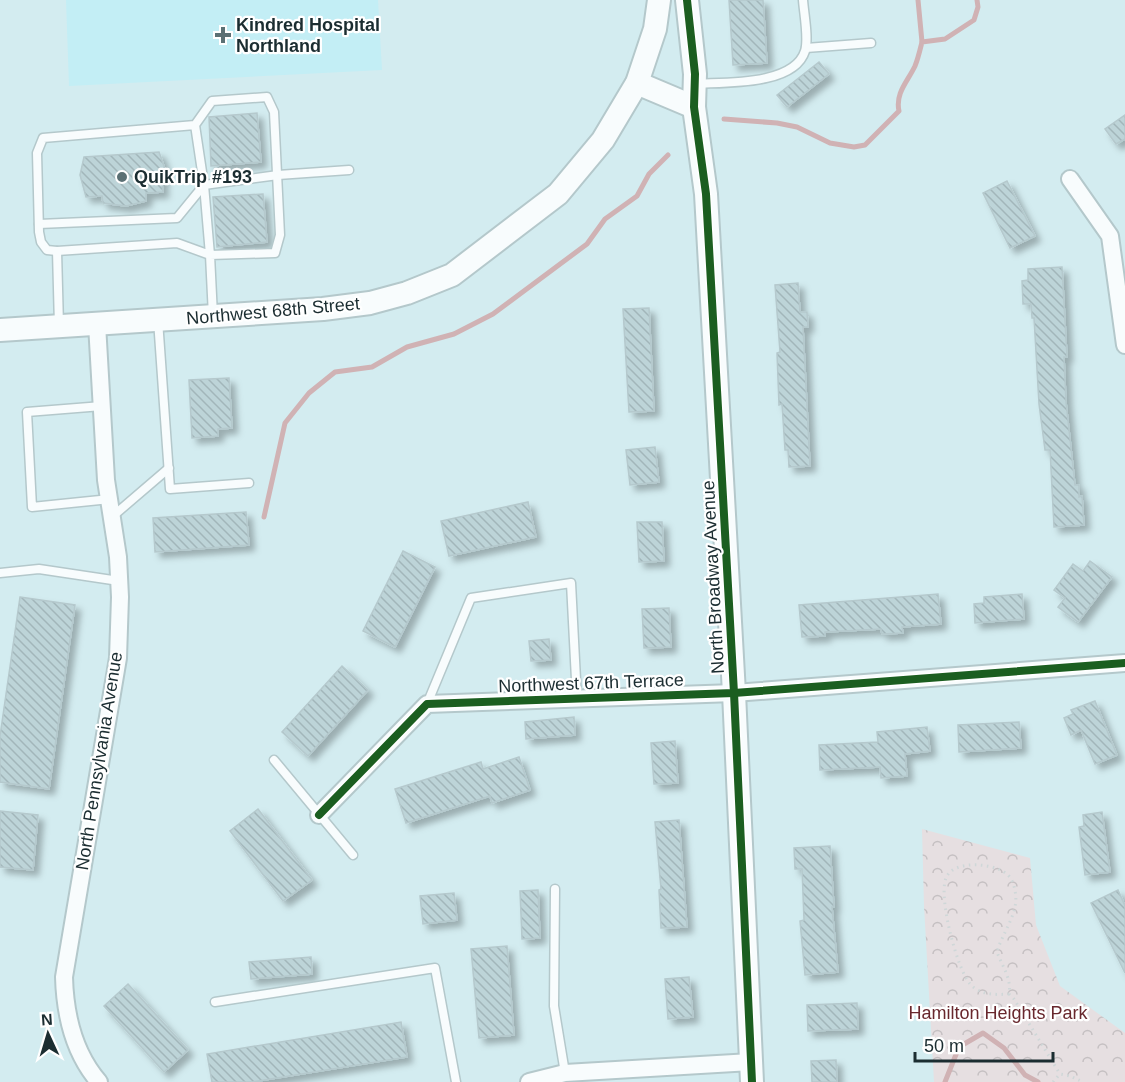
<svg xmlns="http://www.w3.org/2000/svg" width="1125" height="1082" font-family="Helvetica,sans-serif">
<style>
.built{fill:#c3eef5}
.park{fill:url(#park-crowns)}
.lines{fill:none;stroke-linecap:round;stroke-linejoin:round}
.stream{stroke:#d0b2b4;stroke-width:5}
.building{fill:url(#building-back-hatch);stroke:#b5c9cd;stroke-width:1.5;filter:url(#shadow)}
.lane-casing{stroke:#b4c8cb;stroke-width:11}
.street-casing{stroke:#b4c8cb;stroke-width:20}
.secondary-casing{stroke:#b4c8cb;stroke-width:26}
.path{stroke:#cfd7d8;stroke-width:3;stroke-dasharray:1.5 4.5;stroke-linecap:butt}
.lane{stroke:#f8fcfd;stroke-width:8}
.street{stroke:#f8fcfd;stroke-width:16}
.secondary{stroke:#f8fcfd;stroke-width:22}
.cycleway-casing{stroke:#fff;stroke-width:11}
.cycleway{stroke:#1b5e20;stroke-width:8}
.poi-dot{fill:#5b7074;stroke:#fff;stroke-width:2}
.labels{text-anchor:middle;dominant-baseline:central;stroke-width:4.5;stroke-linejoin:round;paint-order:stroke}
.poi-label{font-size:18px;font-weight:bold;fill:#1b2d31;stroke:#fff;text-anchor:start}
.street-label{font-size:18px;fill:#1b2d31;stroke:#fff}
.park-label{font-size:18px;fill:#68272d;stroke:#fff}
</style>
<defs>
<pattern id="park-crowns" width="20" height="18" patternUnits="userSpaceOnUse" patternTransform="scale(1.5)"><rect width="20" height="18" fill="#e6dfe1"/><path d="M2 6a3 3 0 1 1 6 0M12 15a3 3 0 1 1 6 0" fill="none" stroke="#c5c0c2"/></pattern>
<pattern id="building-back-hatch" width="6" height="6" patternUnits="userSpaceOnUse" patternTransform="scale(1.5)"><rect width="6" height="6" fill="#bdd4d8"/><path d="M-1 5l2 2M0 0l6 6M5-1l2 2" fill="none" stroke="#a2b6ba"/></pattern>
<filter id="shadow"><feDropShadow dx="5.5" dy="5.5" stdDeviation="3" flood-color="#0004"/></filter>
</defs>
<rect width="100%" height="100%" fill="#d3ecf0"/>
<polygon class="built" points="66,0 378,0 382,70 69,86"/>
<polygon class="park" points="922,829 1030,858 1036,925 1060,986 1125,1033 1125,1082 934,1082 924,906"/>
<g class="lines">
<g class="stream">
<polyline points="918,0 922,42"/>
<path d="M724,119L777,123L797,127L830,143L854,147L865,145L899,111C895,93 908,81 915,66C918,59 920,50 922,42L945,39L974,20L978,7L977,0"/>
<polyline points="264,517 285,423 309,393 335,372 372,367 407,347 454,334 493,314 587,244 605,219 637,196 649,174 668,155"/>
<polyline points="945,1082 959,1047 983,1033 1004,1048 1025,1075 1038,1082"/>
</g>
</g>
<g class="building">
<polygon points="729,0 763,0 767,63 733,65"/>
<polygon points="819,62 829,74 787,107 777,95"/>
<polygon points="257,113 261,162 211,166 209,117"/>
<polygon points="1125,115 1125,139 1116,144 1105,129"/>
<polygon points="159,152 165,169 162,183 163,192 146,193 146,201 126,206 103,203 102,196 86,197 80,175 84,157"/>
<polygon points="1007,181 1035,236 1010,248 983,193"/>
<polygon points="263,194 267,242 217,247 213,197"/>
<polygon points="1062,267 1067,357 1064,357 1066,402 1075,485 1079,485 1079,497 1082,496 1084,525 1054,527 1050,450 1045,450 1039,404 1034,318 1032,318 1031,304 1023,304 1022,281 1028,280 1028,269"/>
<polygon points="798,283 800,312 807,312 808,327 803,327 810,466 789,467 788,450 785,450 782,404 779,405 777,353 780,352 775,285"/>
<polygon points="649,308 654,411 629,412 623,309"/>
<polygon points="229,378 232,428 218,429 218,436 192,438 189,380"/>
<polygon points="655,447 659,482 630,485 626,450"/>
<polygon points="528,502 536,537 449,556 441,521"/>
<polygon points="246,512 249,545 155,552 153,518"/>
<polygon points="637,522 662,522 664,561 639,562"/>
<polygon points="403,551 435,567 395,647 363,631"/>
<polygon points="1090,561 1112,577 1078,622 1058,607 1065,598 1054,590 1073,564 1083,571"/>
<polygon points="938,594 941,624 902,627 903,633 882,634 881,629 825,632 825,636 802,637 799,605"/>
<polygon points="1022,594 1024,619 975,623 974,604 984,603 984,597"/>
<polygon points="20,597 75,605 49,789 0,782 0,736"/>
<polygon points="669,608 671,647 644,648 642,609"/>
<polygon points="549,639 551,660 531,661 529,641"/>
<polygon points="342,666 368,690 308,756 282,732"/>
<polygon points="1095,701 1117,755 1095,764 1081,730 1071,735 1064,718 1073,714 1071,710"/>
<polygon points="574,717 575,735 526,739 525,722"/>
<polygon points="1019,722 1021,748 959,752 958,725"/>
<polygon points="927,727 930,751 905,754 907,776 881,778 880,767 820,770 819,745 878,742 877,732"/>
<polygon points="675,741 678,783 654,784 651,743"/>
<polygon points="519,757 530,790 492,803 490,796 406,823 395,789 481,762 483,769"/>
<polygon points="258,809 312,880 283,901 230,831"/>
<polygon points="0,811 38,815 33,870 0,867"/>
<polygon points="1102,812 1110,872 1085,875 1079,827 1084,826 1083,815"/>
<polygon points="679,820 687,927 661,928 659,890 661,889 655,822"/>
<polygon points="830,846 834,907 832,907 838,972 805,975 800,921 804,920 802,869 795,869 794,848"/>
<polygon points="538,890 540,938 522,939 520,891"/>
<polygon points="1118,890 1125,906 1125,973 1091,903"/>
<polygon points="454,893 457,920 423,924 420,896"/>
<polygon points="507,946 514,1035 479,1038 471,949"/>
<polygon points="311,957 312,974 251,979 249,962"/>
<polygon points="689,977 693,1017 668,1019 665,979"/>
<polygon points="128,984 188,1050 164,1072 104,1006"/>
<polygon points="857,1003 858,1029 808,1031 807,1005"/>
<polygon points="401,1022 407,1057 252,1082 212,1082 207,1054"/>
<polygon points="836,1060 837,1082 812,1082 811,1061"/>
</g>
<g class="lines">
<g class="lane-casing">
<g id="lane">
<polyline points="806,48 871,43"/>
<path d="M695,84C724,82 794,86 805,51C809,39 804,14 803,0"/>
<polyline points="195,125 204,185 210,255 177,243 57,251 47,250 41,242 39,232 37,153 43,138 195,125 212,101 267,97 274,112 280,235 275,253 210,255 213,316"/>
<polyline points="39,224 177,218 204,185 278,175 349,170"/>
<polyline points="57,251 59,326"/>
<polyline points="158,320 170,489 249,483"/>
<polyline points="102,406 27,412 32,507 110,499"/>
<polyline points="113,516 169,468"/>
<polyline points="0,573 39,569 119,581"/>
<polyline points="427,704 471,598 571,583 577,699"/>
<polyline points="274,760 353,855"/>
<polyline points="555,889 554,1006 565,1073"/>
<polyline points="215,1002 435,968 456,1082"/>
</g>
</g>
<g class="street-casing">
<g id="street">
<polyline points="1070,179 1110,236 1125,345"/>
<path d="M97,324L106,480L118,557L120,597L118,658L64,977C65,1014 73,1052 99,1082"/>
<polyline points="319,815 427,704 734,693 1125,663"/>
<polyline points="529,1082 565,1073 751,1062"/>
</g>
</g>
<g class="secondary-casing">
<g id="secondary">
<polyline points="687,0 695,74 694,107 706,194 734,693 752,1082"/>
<polyline points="637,83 694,107"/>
<polyline points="0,330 323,309 370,303 407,293 452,275 558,194 603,140 637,83 655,29 659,0"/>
</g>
</g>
<g class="path">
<path d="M1009,994C995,995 980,995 970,984C957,969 938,897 946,878C953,860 990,863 1004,872C1011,876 1014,884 1015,891C1020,912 1002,933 997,952C1002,966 1012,979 1009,994L1014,999L1060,1074"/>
<polyline points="1053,1082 1060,1074 1070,1076 1083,1082"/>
</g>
<use href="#lane" class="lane"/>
<use href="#street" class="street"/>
<use href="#secondary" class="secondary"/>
<g class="cycleway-casing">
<g id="cycleway">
<polyline points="687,0 695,74 694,107 706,194 734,693 752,1082"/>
<polyline points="319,815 427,704 734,693 1125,663"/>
</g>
</g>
<use href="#cycleway" class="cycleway"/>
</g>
<g class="poi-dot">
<path d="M220 26h6v6h6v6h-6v6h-6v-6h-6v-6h6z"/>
<circle cx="122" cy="177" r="6"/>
</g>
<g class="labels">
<g class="poi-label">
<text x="236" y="25">Kindred Hospital<tspan x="236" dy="21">Northland</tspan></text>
<text x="134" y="177">QuikTrip #193</text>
</g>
<g class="street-label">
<text transform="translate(273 311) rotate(-5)">Northwest 68th Street</text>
<text transform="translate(713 577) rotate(-93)">North Broadway Avenue</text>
<text transform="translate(591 683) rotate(-2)">Northwest 67th Terrace</text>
<text transform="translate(99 761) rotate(-81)">North Pennsylvania Avenue</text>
</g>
<g class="park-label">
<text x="998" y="1013">Hamilton Heights Park</text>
</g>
</g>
<g transform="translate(48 1034) rotate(356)" stroke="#ffffff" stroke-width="4.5" paint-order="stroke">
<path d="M0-4.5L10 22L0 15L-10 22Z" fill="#1b2d31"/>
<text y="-9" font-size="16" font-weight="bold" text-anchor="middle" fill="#1b2d31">N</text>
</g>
<path d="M915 1052v9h138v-9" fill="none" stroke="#1b2d31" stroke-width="3"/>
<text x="924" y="1052" font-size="18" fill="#1b2d31" stroke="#ffffff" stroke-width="4.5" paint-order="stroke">50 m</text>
</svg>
